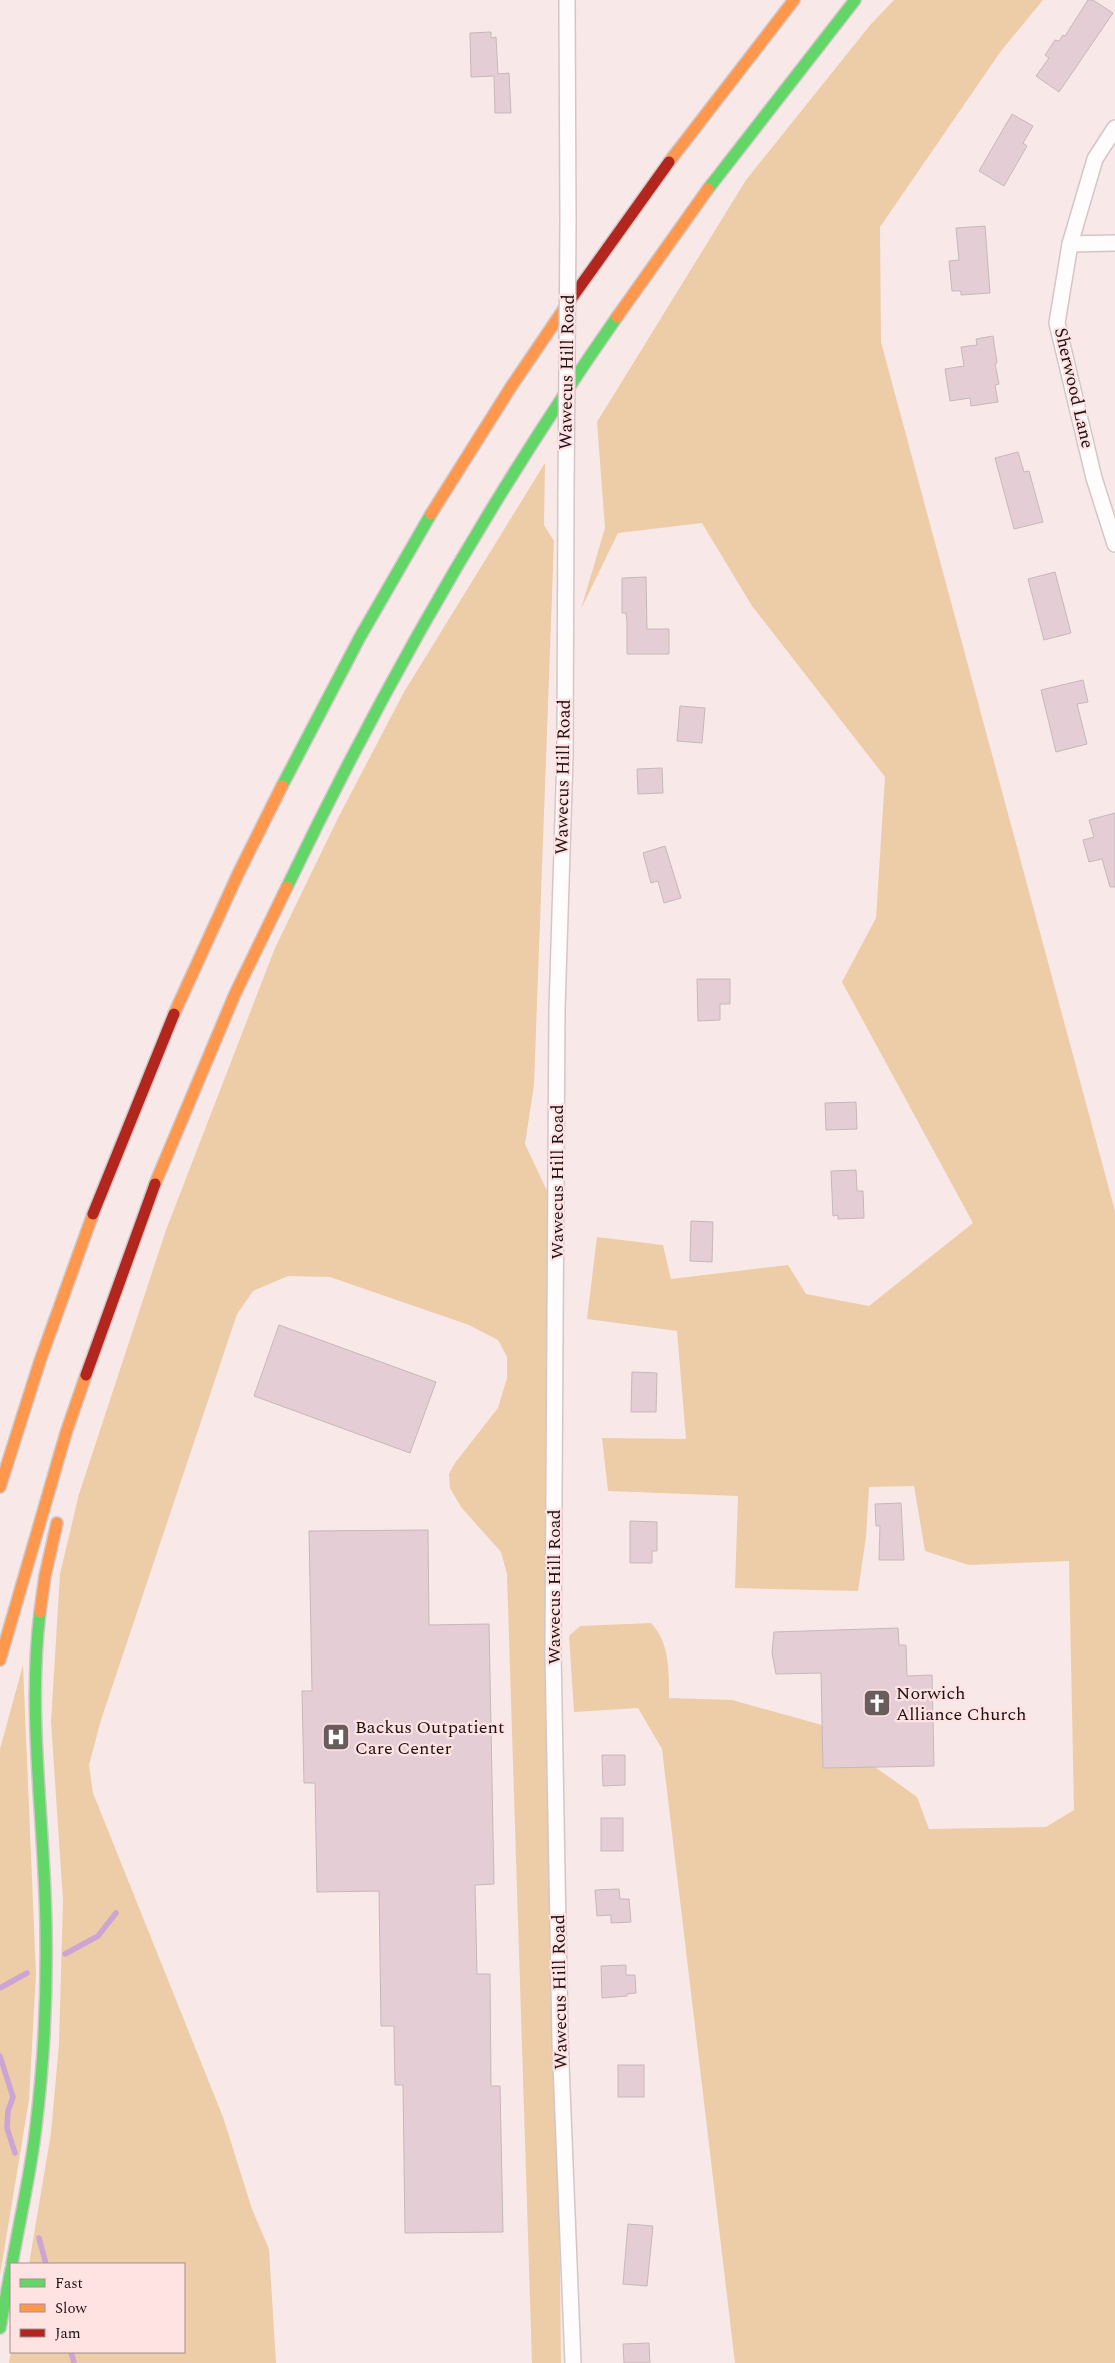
<svg xmlns="http://www.w3.org/2000/svg" width="1115" height="2363" font-family="Spectral,serif">
<style>
.green{fill:#edcda7}
.lines{fill:none;stroke-linecap:round;stroke-linejoin:round}
.stream{stroke:#cea4d4;stroke-width:5.5}
.building{fill:#e5cdd6;stroke:#c5b8ba}
.street-casing{stroke:#d4c6c6;stroke-width:18}
.fast-casing{stroke:#cfc7c8;stroke-width:14}
.slow-casing{stroke:#cfc7c8;stroke-width:14}
.jam-casing{stroke:#cfc7c8;stroke-width:14}
.street{stroke:#fefcfc;stroke-width:15}
.fast{stroke:#63d668;stroke-width:11}
.slow{stroke:#ff974d;stroke-width:11}
.jam{stroke:#b3261e;stroke-width:11}
.street-bridge-casing{stroke:#d4c6c6;stroke-width:18;stroke-linecap:butt}
.street-bridge{stroke:#fefcfc;stroke-width:15}
.labels{text-anchor:middle;dominant-baseline:central;stroke-width:4.5;stroke-linejoin:round;paint-order:stroke}
.street-label{font-size:18px;fill:#1d1112;stroke:#ffe2e2}
.poi-label{font-size:18px;fill:#1d1112;stroke:#ffe2e2;text-anchor:start}
</style>
<rect width="100%" height="100%" fill="#f9e8e8"/>
<g class="green">
<path d="M894,0H1043L1001,51L880,227L881,342L1115,1211V2363H735L662,1749L638,1708L574,1712L569,1636L580,1626L651,1623C670,1643 669,1672 669,1698L732,1700L822,1725L823,1768L875,1767L917,1797L929,1829L1046,1827L1074,1810L1069,1561L969,1565L925,1551L914,1486L869,1487L866,1537L858,1591L735,1588L738,1496L608,1491L602,1438L686,1439L677,1331L587,1319L597,1237L663,1245L671,1279L788,1265L806,1294L869,1306L973,1223L842,982L876,918L885,777L752,606L702,523L618,533L581,609L605,528L597,422L746,180L871,24Z"/>
<polygon points="545,463 544,525 554,541 534,1085 525,1144 548,1193 561,2363 532,2363 507,1574 501,1552 461,1507 450,1488 449,1474 455,1463 498,1408 507,1378 507,1357 498,1340 469,1325 330,1277 288,1276 253,1291 237,1314 101,1720 89,1765 93,1793 223,2117 252,2209 269,2249 276,2363 9,2363 11,2352 184,2352 184,2264 29,2264 51,2133 59,2044 63,1900 51,1722 60,1574 79,1494 166,1230 275,948 338,818 404,692"/>
<polygon points="23,1665 36,1974 29,2100 0,2275 0,1749"/>
</g>
<g class="lines">
<g class="stream">
<polyline points="65,1954 98,1936 116,1913"/>
<polyline points="0,1988 27,1973"/>
<polyline points="0,2056 13,2097 8,2111 7,2128 15,2153"/>
<polyline points="39,2238 46,2264"/>
<polyline points="71,2352 74,2363"/>
</g>
</g>
<g class="building">
<polygon points="1088,0 1093,0 1113,13 1059,92 1036,76 1049,58 1045,55 1055,40 1059,41 1063,35 1065,36"/>
<polygon points="491,32 491,38 496,37 498,74 509,73 511,113 495,113 494,76 471,77 470,33"/>
<polygon points="1012,114 1033,126 1023,143 1027,146 1004,186 979,171"/>
<polygon points="985,226 990,293 961,295 961,291 952,291 949,261 959,260 956,228"/>
<polygon points="993,336 997,363 995,364 999,384 995,385 998,402 971,406 970,398 950,401 945,369 964,366 961,347 977,345 976,339"/>
<polygon points="1018,452 1024,472 1029,471 1043,522 1014,529 995,458"/>
<polygon points="1055,572 1071,633 1044,640 1028,579"/>
<polygon points="646,577 647,629 669,629 669,654 627,654 627,622 626,613 622,613 622,578"/>
<polygon points="1083,680 1088,702 1077,704 1087,744 1056,752 1041,690"/>
<polygon points="680,706 705,708 702,743 677,741"/>
<polygon points="662,768 663,793 638,794 637,769"/>
<polygon points="1115,813 1115,887 1110,887 1102,859 1089,862 1083,840 1094,837 1089,820"/>
<polygon points="665,846 681,898 664,903 658,881 651,883 643,853"/>
<polygon points="697,979 730,979 730,1004 720,1004 720,1020 698,1021"/>
<polygon points="856,1102 857,1129 826,1130 825,1103"/>
<polygon points="856,1170 857,1191 863,1191 864,1218 838,1219 838,1215 833,1216 831,1171"/>
<polygon points="691,1221 713,1222 712,1262 690,1261"/>
<polygon points="279,1325 436,1382 410,1453 254,1396"/>
<polygon points="632,1372 657,1373 656,1412 631,1412"/>
<polygon points="901,1503 904,1560 879,1560 880,1526 876,1526 875,1504"/>
<polygon points="630,1521 657,1522 657,1551 652,1551 652,1563 630,1563"/>
<polygon points="428,1530 429,1625 489,1624 494,1884 475,1885 477,1974 490,1974 491,2086 500,2086 503,2232 405,2233 403,2085 395,2085 394,2026 381,2026 379,1891 317,1892 315,1783 304,1783 302,1691 312,1691 309,1531"/>
<polygon points="898,1628 899,1645 906,1645 907,1676 932,1675 934,1766 823,1768 821,1673 776,1674 772,1653 774,1632"/>
<polygon points="602,1755 625,1755 625,1785 603,1786"/>
<rect x="601" y="1818" width="22" height="33"/>
<polygon points="619,1889 620,1899 629,1899 631,1922 611,1923 611,1915 597,1916 595,1890"/>
<polygon points="626,1965 626,1975 635,1975 636,1993 627,1994 627,1996 602,1998 601,1966"/>
<rect x="618" y="2065" width="26" height="32"/>
<polygon points="628,2224 653,2226 647,2286 623,2284"/>
<polygon points="649,2343 650,2363 624,2363 623,2344"/>
</g>
<g class="lines">
<g class="street-casing">
<g id="street">
<polyline points="567,0 568,222"/>
<polyline points="1115,128 1095,159 1070,244 1057,323 1094,478 1115,544"/>
<polyline points="1070,244 1115,243"/>
<polyline points="566,493 565,756 557,1009 553,1651 560,2039 573,2363"/>
</g>
</g>
<g class="fast-casing">
<g id="fast">
<polyline points="708,189 855,0"/>
<polyline points="282,786 360,637 431,514"/>
<path d="M287,887C382,689 491,497 617,317"/>
<path d="M12,2264C20,2218 31,2172 36,2126C44,2061 47,1995 46,1930C45,1824 27,1717 40,1612"/>
<polyline points="0,2328 11,2269"/>
</g>
</g>
<g class="slow-casing">
<g id="slow">
<polyline points="669,162 794,0"/>
<polyline points="617,317 708,189"/>
<polyline points="431,514 511,387 566,306"/>
<polyline points="174,1014 239,872 282,786"/>
<polyline points="155,1184 235,994 287,887"/>
<polyline points="0,1487 40,1361 93,1214"/>
<polyline points="40,1612 45,1576 57,1523"/>
<polyline points="0,1660 66,1433 86,1375"/>
</g>
</g>
<g class="jam-casing">
<g id="jam">
<polyline points="566,306 669,162"/>
<polyline points="93,1214 174,1014"/>
<polyline points="86,1375 155,1184"/>
</g>
</g>
<use href="#street" class="street"/>
<use href="#fast" class="fast"/>
<use href="#slow" class="slow"/>
<use href="#jam" class="jam"/>
<g class="street-bridge-casing">
<polyline id="street-bridge" points="566,493 568,222"/>
</g>
<use href="#street-bridge" class="street-bridge"/>
</g>
<defs>
<g id="church-square" transform="scale(1.4375)"><rect x="-9" y="-9" width="18" height="18" rx="4" fill="#6a5c5d" stroke="#ffe2e2"/><path d="M-1.2-6h2.4v3.5h3.3v2.4h-3.3V6h-2.4V-.1h-3.3v-2.4h3.3Z" fill="#fff"/></g>
<g id="hospital-square" transform="scale(1.4375)"><rect x="-9" y="-9" width="18" height="18" rx="4" fill="#6a5c5d" stroke="#ffe2e2"/><path d="M-5-5h3v3.5h4V-5h3V5h-3V1.5h-4V5h-3Z" fill="#fff"/></g>
</defs>
<g fill-rule="evenodd">
<use href="#church-square" x="877" y="1703"/>
<use href="#hospital-square" x="336" y="1737"/>
</g>
<g class="labels">
<g class="street-label">
<text transform="translate(567 372) rotate(-89)">Wawecus Hill Road</text>
<text transform="translate(1074 388) rotate(77)">Sherwood Lane</text>
<text transform="translate(563 777) rotate(-89)">Wawecus Hill Road</text>
<text transform="translate(557 1182) rotate(-90)">Wawecus Hill Road</text>
<text transform="translate(554 1587) rotate(-90)">Wawecus Hill Road</text>
<text transform="translate(560 1992) rotate(-91)">Wawecus Hill Road</text>
</g>
<g class="poi-label">
<text x="896" y="1693">Norwich<tspan x="896" dy="21">Alliance Church</tspan></text>
<text x="355" y="1727">Backus Outpatient<tspan x="355" dy="21">Care Center</tspan></text>
</g>
</g>
<rect x="10" y="2263" width="175" height="90" fill="#ffe2e2" stroke="#a58e8f"/>
<rect x="20" y="2279" width="25" height="8" fill="#63d668" stroke="#a58e8f"/>
<text x="55" y="2288" font-size="15" fill="#1d1112">Fast</text>
<rect x="20" y="2304" width="25" height="8" fill="#ff974d" stroke="#a58e8f"/>
<text x="55" y="2313" font-size="15" fill="#1d1112">Slow</text>
<rect x="20" y="2329" width="25" height="8" fill="#b3261e" stroke="#a58e8f"/>
<text x="55" y="2338" font-size="15" fill="#1d1112">Jam</text>
</svg>
